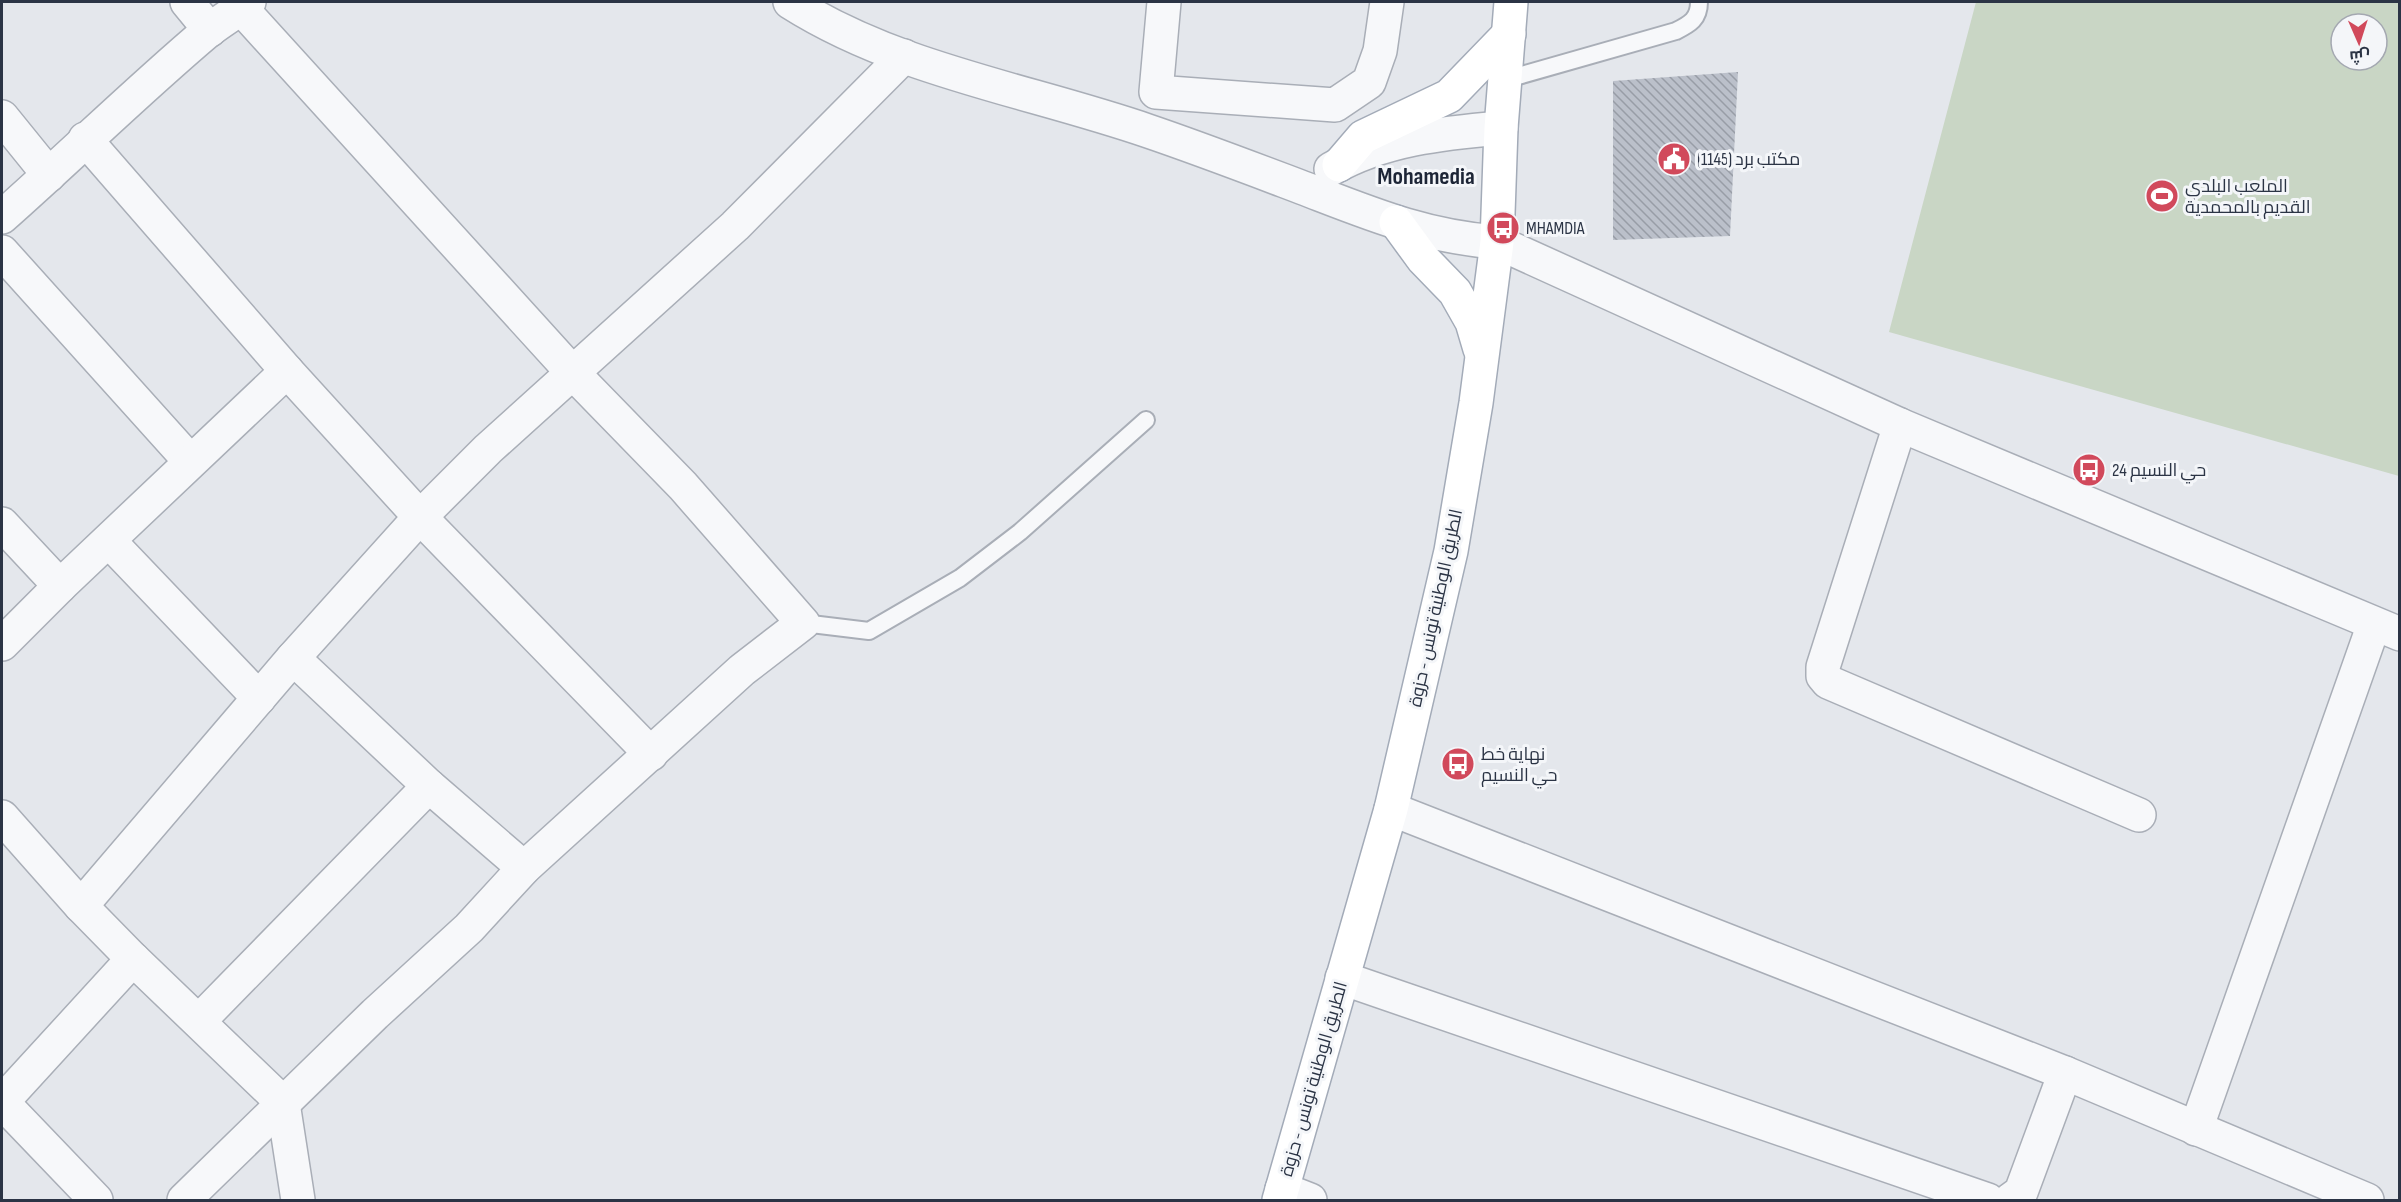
<svg xmlns="http://www.w3.org/2000/svg" width="2401" height="1202" font-family="'Sofia Sans Condensed',Cairo,sans-serif">
<style>
.pitch{fill:#c9d6c5;fill-rule:evenodd}
.building{fill:url(#building-back-hatch)}
.lines{fill:none;stroke-linecap:round;stroke-linejoin:round}
.lane-casing{stroke:#a9aeb7;stroke-width:20}
.street-casing{stroke:#a9aeb7;stroke-width:36}
.primary-casing{stroke:#a3abb8;stroke-width:36}
.lane{stroke:#f7f8fa;stroke-width:16}
.street{stroke:#f7f8fa;stroke-width:33}
.primary{stroke:#fff;stroke-width:33}
.labels{text-anchor:middle;dominant-baseline:central;stroke-width:6;stroke-linejoin:round;paint-order:stroke}
.poi-label{font-size:18px;fill:#2b3445;stroke:#f4f6f9;text-anchor:start}
.street-label{font-size:18px;fill:#2b3445;stroke:#f4f6f9}
.district-label{font-size:24px;font-weight:bold;fill:#1d2536;stroke:#f4f6f9}
</style>
<defs>
<pattern id="building-back-hatch" width="6" height="6" patternUnits="userSpaceOnUse" patternTransform="scale(1.5)"><rect width="6" height="6" fill="#bbc0ca"/><path d="M-1 5l2 2M0 0l6 6M5-1l2 2" fill="none" stroke="#989da6"/></pattern>
</defs>
<rect width="100%" height="100%" fill="#e4e7ec"/>
<path class="pitch" d="M1976,2H2399V476L1889,332ZM2341,24H2377V60H2341Z"/>
<polygon class="building" points="1738,72 1730,236 1613,240 1613,81"/>
<g class="lines">
<g class="lane-casing">
<g id="lane">
<path d="M1504,80L1676,31C1690,24 1699,19 1699,2"/>
<polyline points="803,623 869,631 960,578 1020,532 1146,420"/>
</g>
</g>
<g class="street-casing">
<g id="street">
<polyline points="187,2 210,30"/>
<path d="M790,2C897,70 1029,90 1148,131C1201,149 1253,169 1306,189C1371,214 1426,237 1497,242L1900,425L2400,634"/>
<polyline points="1164,2 1156,92 1335,105 1369,82 1380,51 1387,2"/>
<polyline points="2,117 49,175"/>
<polyline points="85,139 287,371 420,517 651,754"/>
<path d="M1331,169C1383,139 1443,133 1501,128"/>
<path d="M2,217C71,156 137,91 208,31C221,21 236,12 249,2"/>
<polyline points="2,252 190,461"/>
<polyline points="1900,425 1823,667 1823,676 1828,682 2139,815"/>
<polyline points="2,524 60,586 287,371"/>
<polyline points="109,541 259,698"/>
<polyline points="2,644 60,586"/>
<polyline points="293,658 429,786 524,868"/>
<polyline points="1391,809 2065,1073 2367,1200"/>
<polyline points="2,817 81,906 133,959 283,1103 298,1200"/>
<polyline points="81,906 293,658 420,517 488,449 735,226 904,56"/>
<polyline points="1342,978 1988,1200"/>
<polyline points="199,1021 429,786"/>
<polyline points="2,1102 133,959"/>
<polyline points="2,1102 96,1200"/>
<polyline points="2196,1129 2374,624"/>
<polyline points="1282,1189 1310,1200"/>
<polyline points="184,1200 375,1014 469,928 524,868 742,670 803,623 683,486 572,372 241,8"/>
<polyline points="2010,1200 2021,1192 2065,1073"/>
</g>
</g>
<g class="primary-casing">
<g id="primary">
<polyline points="1339,165 1363,137 1449,96 1509,34"/>
<polyline points="1396,222 1423,259 1455,292 1472,322 1480,349"/>
<polyline points="1279,1200 1391,809 1451,551 1476,403 1497,242 1501,128 1511,2"/>
</g>
</g>
<use href="#lane" class="lane"/>
<use href="#street" class="street"/>
<use href="#primary" class="primary"/>
</g>
<defs>
<g id="civic-disc" transform="scale(1.725)"><circle r="9.5" fill="#d1495b" stroke="#f4f6f9"/><path d="M-.6-6.5H3V-4.5H.6V-3L4-1V1h2V6H-6V1h2V-1L-.6-3ZM-1.2 2.5V6h2.4V2.5Z" fill="#fff"/></g>
<g id="stadium-disc" transform="scale(1.725)"><circle r="9.5" fill="#d1495b" stroke="#f4f6f9"/><path d="M0-5a6.5 5 0 1 0 0 10a6.5 5 0 1 0 0-10ZM-3.5-1.8h7v3.6h-7Z" fill="#fff"/></g>
<g id="bus-disc" transform="scale(1.725)"><circle r="9.5" fill="#d1495b" stroke="#f4f6f9"/><path d="M-5-6H5V4H4V6H2V4H-2V6H-4V4H-5ZM-3.5-4V0h7V-4ZM-3.5 1.2v1.5H-2V1.2ZM2 1.2v1.5H3.5V1.2Z" fill="#fff"/></g>
</defs>
<g fill-rule="evenodd">
<use href="#civic-disc" x="1674" y="159"/>
<use href="#stadium-disc" x="2162" y="196"/>
<use href="#bus-disc" x="1503" y="228"/>
<use href="#bus-disc" x="2089" y="470"/>
<use href="#bus-disc" x="1458" y="764"/>
</g>
<g class="labels">
<g class="poi-label">
<text x="1697" y="159">مكتب برد (1145)</text>
<text x="2185" y="186">الملعب البلدي<tspan x="2185" dy="21">القديم بالمحمدية</tspan></text>
<text x="1526" y="228">MHAMDIA</text>
<text x="2112" y="470">حي النسيم 24</text>
<text x="1481" y="754">نهاية خط<tspan x="1481" dy="21">حي النسيم</tspan></text>
</g>
<g class="street-label">
<text transform="translate(1436 608) rotate(-78)">الطريق الوطنية تونس - حزوة</text>
<text transform="translate(1314 1079) rotate(-74)">الطريق الوطنية تونس - حزوة</text>
</g>
<g class="district-label">
<text x="1426" y="176">Mohamedia</text>
</g>
</g>
<rect width="2401" height="1202" fill="none" stroke="#2b3445" stroke-width="6"/>
<g transform="translate(2359 42) rotate(177)"><circle r="28" fill="#f4f6f9" stroke="#a4a8b1" stroke-width="1.5"/>
<path d="M0-4.5L10 22L0 15L-10 22Z" fill="#d1495b"/>
<text y="-9" font-size="16" font-weight="bold" text-anchor="middle" fill="#2b3445">ش</text>
</g>
</svg>
